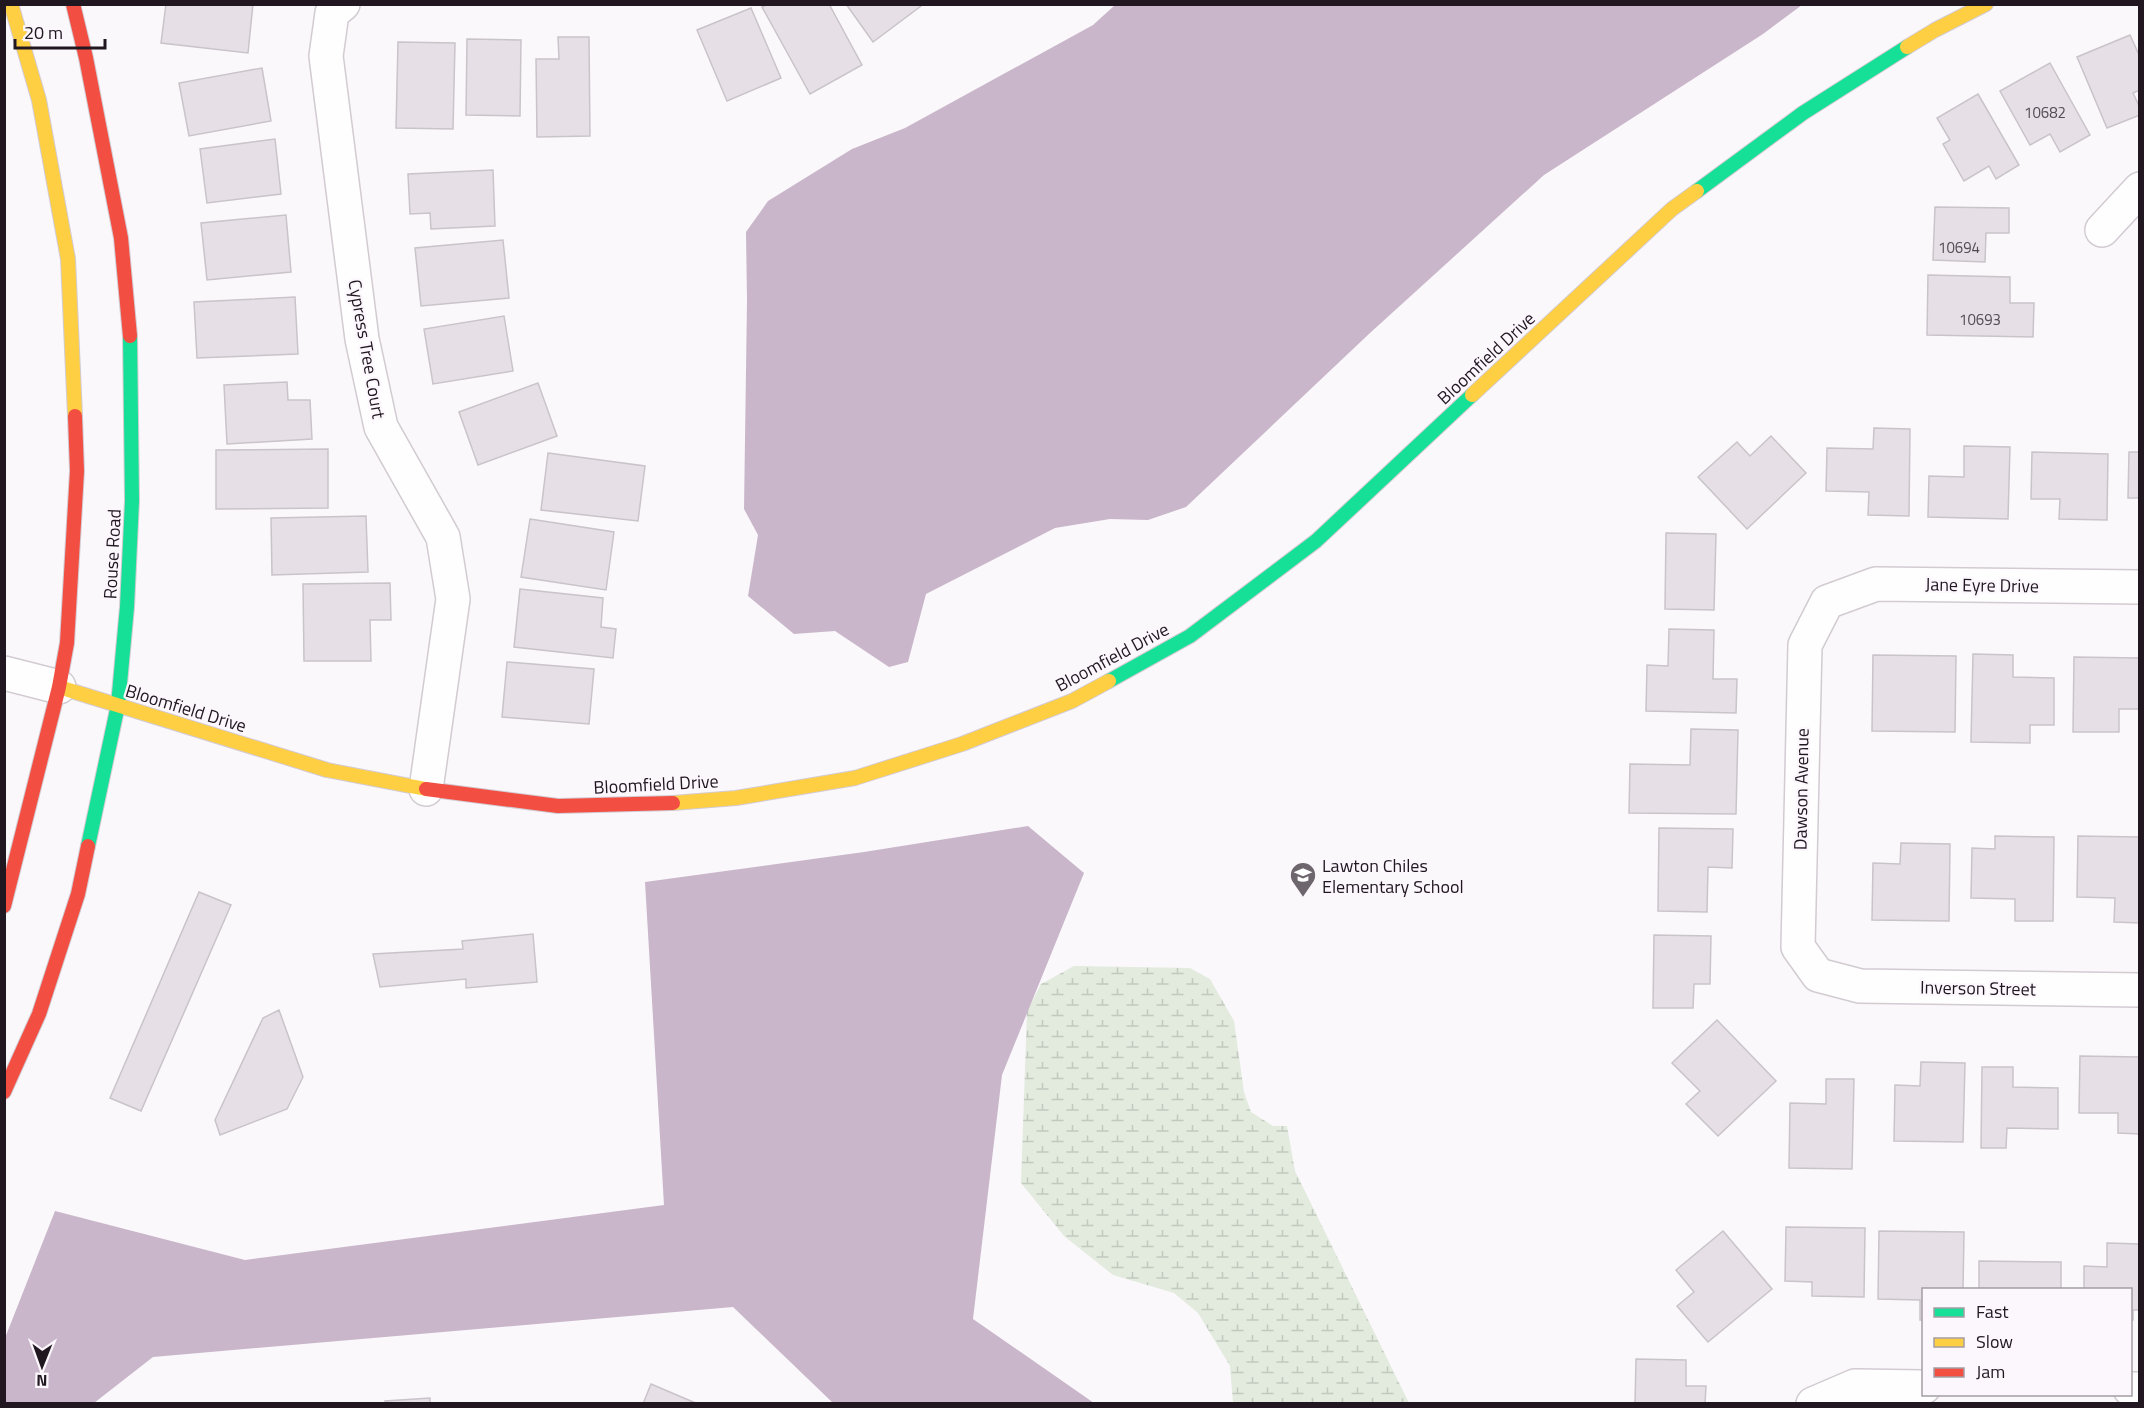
<svg xmlns="http://www.w3.org/2000/svg" width="2144" height="1408" font-family="'Titillium Web',sans-serif">
<style>
.wetland{fill:url(#wetland-marsh)}
.water{fill:#c9b6ca}
.building{fill:#e6e0e6;stroke:#c9c3ca;stroke-width:1.5}
.lines{fill:none;stroke-linecap:round;stroke-linejoin:round}
.street-casing{stroke:#d2cbd2;stroke-width:36}
.fast-casing{stroke:#d2cbd2;stroke-width:16}
.slow-casing{stroke:#d2cbd2;stroke-width:16}
.jam-casing{stroke:#d2cbd2;stroke-width:16}
.street{stroke:#fefefe;stroke-width:33}
.fast{stroke:#16e098;stroke-width:14}
.slow{stroke:#ffcf43;stroke-width:14}
.jam{stroke:#f24e42;stroke-width:14}
.labels{text-anchor:middle;dominant-baseline:central;stroke-width:4.5;stroke-linejoin:round;paint-order:stroke}
.number-label{font-size:15px;fill:#544b54}
.street-label{font-size:18px;fill:#201721;stroke:#fcf7fc}
.poi-label{font-size:18px;fill:#201721;stroke:#fcf7fc;text-anchor:start}
</style>
<defs>
<pattern id="wetland-marsh" width="20" height="14" patternUnits="userSpaceOnUse" patternTransform="scale(1.5)"><rect width="20" height="14" fill="#e2ebde"/><path d="M1 5h8M5 5V1M11 12h8M15 12V8" fill="none" stroke="#c2c9be"/></pattern>
</defs>
<rect width="100%" height="100%" fill="#fbf8fb"/>
<polygon class="wetland" points="1074,966 1190,968 1210,979 1234,1021 1244,1092 1251,1112 1273,1126 1287,1126 1295,1171 1409,1403 1233,1403 1230,1366 1198,1313 1174,1293 1113,1275 1064,1236 1021,1183 1027,1011 1041,984"/>
<g class="water">
<polygon points="1115,5 1802,5 1763,34 1544,175 1370,333 1186,507 1148,520 1110,519 1055,528 926,594 908,662 889,667 835,631 794,634 748,596 758,535 744,509 747,300 746,232 768,201 852,149 905,128 1093,25"/>
<polygon points="1028,826 1084,873 1002,1075 973,1319 1094,1403 833,1403 733,1307 153,1357 94,1403 5,1403 5,1338 55,1211 245,1260 664,1205 645,882 864,852"/>
</g>
<g class="building">
<polygon points="166,4 253,4 248,53 161,43"/>
<polygon points="768,4 829,4 862,65 810,94 762,7"/>
<polygon points="846,4 920,4 921,6 873,42"/>
<polygon points="751,8 781,78 727,101 697,30"/>
<polygon points="2130,35 2140,57 2140,90 2133,93 2140,108 2140,115 2107,128 2077,57"/>
<polygon points="558,37 589,37 590,136 537,137 536,59 559,59"/>
<polygon points="467,39 521,40 520,116 466,115"/>
<polygon points="398,42 455,43 453,129 396,128"/>
<polygon points="2050,63 2090,135 2060,152 2050,134 2030,145 2000,91"/>
<polygon points="262,68 271,121 189,136 179,83"/>
<polygon points="1978,94 2019,165 1996,179 1989,166 1964,181 1943,144 1950,140 1937,118"/>
<polygon points="275,139 281,194 207,203 200,149"/>
<polygon points="493,170 495,226 431,229 430,213 410,214 408,174"/>
<polygon points="1935,207 2009,208 2009,233 1986,233 1985,262 1933,260"/>
<polygon points="286,215 291,272 207,280 201,223"/>
<polygon points="503,240 509,298 421,306 415,248"/>
<polygon points="1928,275 2010,277 2010,303 2034,303 2033,337 1927,335"/>
<polygon points="295,297 298,354 197,358 194,302"/>
<polygon points="504,316 513,371 433,384 424,329"/>
<polygon points="287,382 288,400 310,400 312,439 227,444 224,385"/>
<polygon points="538,383 557,436 478,465 459,412"/>
<polygon points="1874,428 1910,429 1909,516 1868,515 1869,492 1826,491 1827,448 1873,449"/>
<polygon points="1771,436 1806,473 1747,529 1698,477 1737,442 1750,456"/>
<polygon points="1964,446 2010,447 2008,519 1928,517 1929,476 1964,477"/>
<polygon points="328,449 328,508 216,509 216,450"/>
<polygon points="2032,452 2108,454 2107,520 2059,519 2060,499 2031,499"/>
<polygon points="2129,452 2140,452 2140,498 2128,498"/>
<polygon points="548,453 645,466 638,521 541,510"/>
<polygon points="366,516 368,572 272,575 271,518"/>
<polygon points="530,519 614,532 606,590 521,577"/>
<polygon points="1666,533 1716,534 1714,610 1665,609"/>
<polygon points="390,583 391,620 370,620 371,661 304,661 303,584"/>
<polygon points="520,589 603,598 601,627 616,629 613,658 514,647"/>
<polygon points="1669,629 1714,630 1713,679 1737,679 1736,713 1646,711 1647,665 1668,666"/>
<polygon points="1973,654 2013,655 2013,677 2054,678 2054,725 2030,725 2030,743 1971,742"/>
<polygon points="1873,655 1956,656 1955,732 1872,731"/>
<polygon points="2074,657 2140,658 2140,709 2119,709 2119,732 2073,732"/>
<polygon points="507,662 594,669 589,724 502,717"/>
<polygon points="1691,729 1738,730 1736,814 1629,813 1630,764 1690,765"/>
<polygon points="1659,828 1733,829 1732,868 1708,867 1707,912 1658,911"/>
<polygon points="1995,836 2054,837 2053,921 2015,921 2015,899 1971,898 1972,848 1995,849"/>
<polygon points="2078,836 2140,837 2140,923 2114,922 2115,898 2077,897"/>
<polygon points="1901,843 1950,844 1949,921 1872,920 1873,863 1900,864"/>
<polygon points="199,892 231,905 141,1111 110,1098"/>
<polygon points="533,934 537,982 466,988 466,979 380,987 373,954 463,949 462,941"/>
<polygon points="1654,935 1711,936 1710,984 1694,984 1693,1008 1653,1008"/>
<polygon points="279,1010 303,1077 287,1109 220,1135 215,1120 263,1018"/>
<polygon points="1717,1020 1776,1081 1718,1136 1686,1104 1700,1091 1672,1063"/>
<polygon points="2080,1056 2140,1057 2140,1134 2118,1133 2118,1113 2079,1113"/>
<polygon points="1921,1062 1965,1063 1963,1142 1894,1141 1895,1085 1920,1086"/>
<polygon points="1982,1067 2013,1067 2013,1087 2058,1088 2058,1129 2007,1128 2006,1148 1981,1148"/>
<polygon points="1826,1079 1854,1079 1852,1169 1789,1168 1790,1103 1826,1104"/>
<polygon points="1786,1227 1865,1228 1864,1297 1812,1296 1812,1282 1785,1281"/>
<polygon points="1723,1231 1772,1289 1708,1342 1677,1306 1694,1292 1676,1270"/>
<polygon points="1879,1231 1964,1232 1963,1290 1924,1290 1924,1320 1920,1320 1920,1300 1878,1299"/>
<polygon points="2107,1243 2140,1244 2140,1310 2133,1310 2133,1320 2130,1320 2130,1290 2084,1290 2084,1266 2107,1267"/>
<polygon points="1979,1261 2061,1262 2061,1290 1979,1290"/>
<polygon points="1636,1359 1686,1360 1686,1386 1706,1386 1705,1404 1635,1404"/>
<polygon points="651,1384 698,1404 643,1404"/>
<polygon points="430,1398 430,1404 385,1404 385,1401"/>
</g>
<g class="lines">
<g class="street-casing">
<g id="street">
<polyline points="343,4 332,13 326,56 362,339 381,427 443,537 453,599 426,789"/>
<polyline points="2102,230 2140,189"/>
<polyline points="2140,587 1876,584 1827,602 1805,645 1798,947 1818,975 1860,986 2140,990"/>
<polyline points="4,673 59,687"/>
<polyline points="2130,1389 2140,1389"/>
<polyline points="1813,1404 1855,1386 1924,1387"/>
</g>
</g>
<g class="fast-casing">
<g id="fast">
<polyline points="1697,191 1803,113 1907,47"/>
<polyline points="1109,681 1190,636 1316,541 1472,395"/>
<polyline points="88,846 118,705 127,607 132,501 130,336"/>
</g>
</g>
<g class="slow-casing">
<g id="slow">
<polyline points="11,4 39,100 68,259 75,416"/>
<polyline points="1907,47 1935,30 1986,4"/>
<polyline points="1472,395 1672,209 1697,191"/>
<polyline points="59,687 327,770 426,789"/>
<polyline points="673,803 736,798 855,778 962,744 1072,701 1109,681"/>
</g>
</g>
<g class="jam-casing">
<g id="jam">
<polyline points="73,4 86,58 121,238 130,336"/>
<polyline points="426,789 558,806 673,803"/>
<polyline points="4,906 59,687 67,643 77,471 75,416"/>
<polyline points="4,1092 39,1014 78,894 88,846"/>
</g>
</g>
<use href="#street" class="street"/>
<use href="#fast" class="fast"/>
<use href="#slow" class="slow"/>
<use href="#jam" class="jam"/>
</g>
<defs>
<g id="school-pin" transform="scale(1.35)"><path d="M0 17L-7.5 6A9.5 9.5 0 1 1 7.5 6Z" fill="#6d666d" stroke="#fcf7fc"/><path d="M0-5L7-2L0 1L-7-2ZM-4 1L0 2.5L4 1V4Q0 6-4 4Z" fill="#fff"/></g>
</defs>
<g fill-rule="evenodd">
<use href="#school-pin" x="1303" y="875"/>
</g>
<g class="labels">
<g class="number-label">
<text x="2045" y="112">10682</text>
<text x="1959" y="247">10694</text>
<text x="1980" y="319">10693</text>
</g>
<g class="street-label">
<text transform="translate(367 349) rotate(80)">Cypress Tree Court</text>
<text transform="translate(1486 358) rotate(-43)">Bloomfield Drive</text>
<text transform="translate(112 554) rotate(-87)">Rouse Road</text>
<text transform="translate(1982 585) rotate(1)">Jane Eyre Drive</text>
<text transform="translate(1112 657) rotate(-28)">Bloomfield Drive</text>
<text transform="translate(186 708) rotate(17)">Bloomfield Drive</text>
<text transform="translate(656 784) rotate(-3)">Bloomfield Drive</text>
<text transform="translate(1801 789) rotate(-89)">Dawson Avenue</text>
<text transform="translate(1978 988) rotate(1)">Inverson Street</text>
</g>
<g class="poi-label">
<text x="1322" y="865">Lawton Chiles<tspan x="1322" dy="21">Elementary School</tspan></text>
</g>
</g>
<rect width="2144" height="1408" fill="none" stroke="#201721" stroke-width="12"/>
<rect x="1922" y="1288" width="210" height="108" fill="#fcf7fc" stroke="#a49da4" stroke-width="1.5"/>
<rect x="1934" y="1308" width="30" height="9" fill="#16e098" stroke="#a49da4" stroke-width="1.5"/>
<text x="1976" y="1318" font-size="18" fill="#201721">Fast</text>
<rect x="1934" y="1338" width="30" height="9" fill="#ffcf43" stroke="#a49da4" stroke-width="1.5"/>
<text x="1976" y="1348" font-size="18" fill="#201721">Slow</text>
<rect x="1934" y="1368" width="30" height="9" fill="#f24e42" stroke="#a49da4" stroke-width="1.5"/>
<text x="1976" y="1378" font-size="18" fill="#201721">Jam</text>
<g transform="translate(42 1366) rotate(181)" stroke="#fcf7fc" stroke-width="4.5" paint-order="stroke">
<path d="M0-4.5L10 22L0 15L-10 22Z" fill="#201721"/>
<text y="-9" font-size="16" font-weight="bold" text-anchor="middle" fill="#201721">N</text>
</g>
<path d="M15 39v9h90v-9" fill="none" stroke="#201721" stroke-width="3"/>
<text x="24" y="39" font-size="18" fill="#201721" stroke="#fcf7fc" stroke-width="4.5" paint-order="stroke">20 m</text>
</svg>
